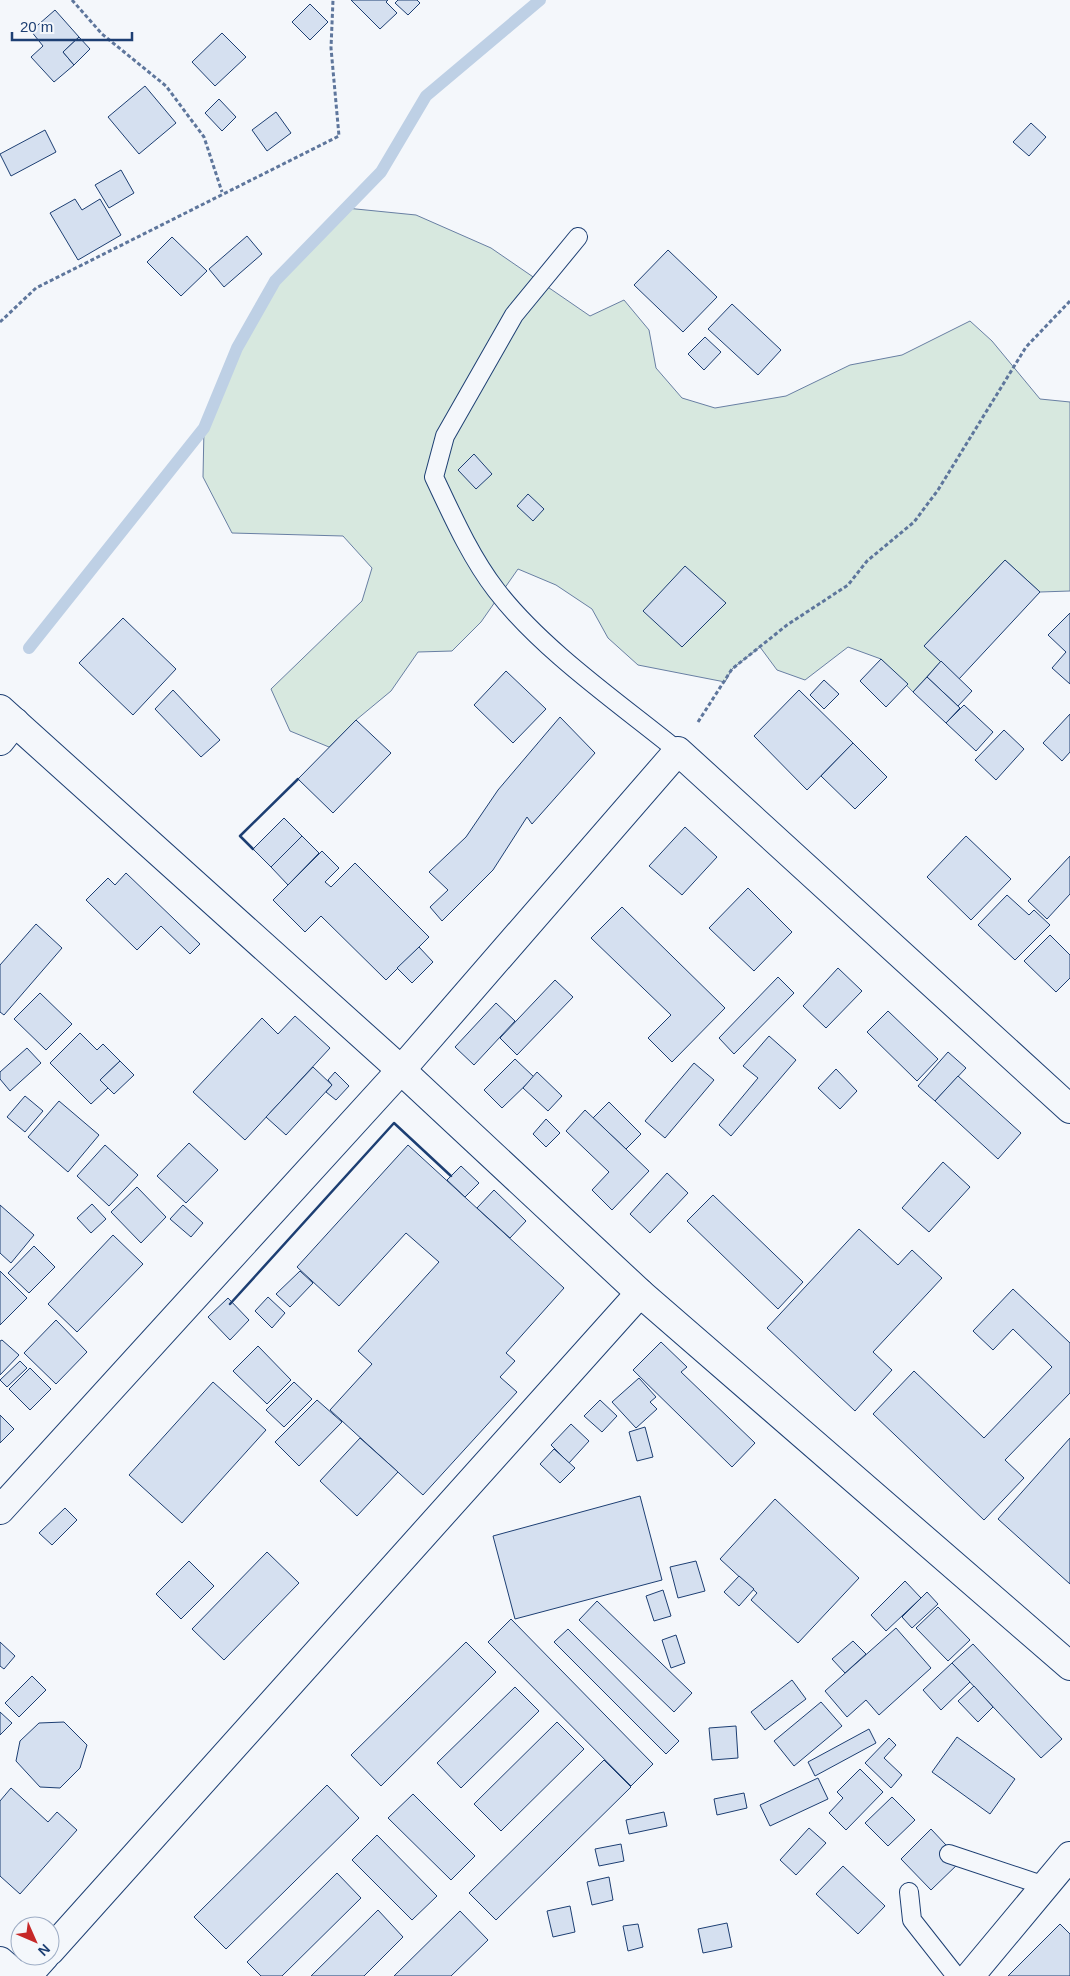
<svg xmlns="http://www.w3.org/2000/svg" width="1070" height="1976" font-family="Helvetica,sans-serif">
<style>
.green{fill:#d7e8df;stroke:#687fa3}
.lines{fill:none;stroke-linecap:round;stroke-linejoin:round}
.stream{stroke:#bed0e5;stroke-width:12}
.building{fill:#d5e0f0;stroke:#1d3f73}
.service-casing{stroke:#1d3f73;stroke-width:20}
.minor-casing{stroke:#1d3f73;stroke-width:30}
.secondary-casing{stroke:#1d3f73;stroke-width:30}
.path{stroke:#5e769c;stroke-width:3;stroke-dasharray:4 2.5;stroke-linecap:butt}
.service{stroke:#f4f7fb;stroke-width:18}
.minor{stroke:#f4f7fb;stroke-width:28}
.secondary{stroke:#f4f7fb;stroke-width:28}
.wall{stroke:#1d3f73;stroke-width:2.5}
</style>
<rect width="100%" height="100%" fill="#f4f7fb"/>
<polygon class="green" points="346,208 416,215 491,248 590,316 624,300 649,330 656,368 682,398 715,408 786,396 850,365 902,355 970,321 992,341 1040,399 1070,402 1070,591 1040,592 1005,560 924,646 941,661 913,692 881,659 848,647 805,680 777,670 760,647 732,669 725,682 638,665 608,638 592,609 556,585 518,569 481,622 452,651 418,652 391,691 356,720 329,747 290,731 271,689 362,601 372,568 343,536 232,533 203,477 204,428 237,348 275,281"/>
<g class="lines">
<polyline class="stream" points="29,648 204,428 237,348 275,281 381,172 426,96 540,0"/>
</g>
<g class="building">
<polygon points="351,0 388,0 386,2 397,13 380,29"/>
<polygon points="398,0 417,0 420,3 408,15 395,3"/>
<polygon points="310,4 328,22 310,40 292,22"/>
<polygon points="55,10 79,37 63,52 74,65 54,82 31,57 43,46 31,31"/>
<polygon points="222,33 246,57 215,86 192,62"/>
<polygon points="79,37 90,49 74,65 63,52"/>
<polygon points="145,86 176,123 139,154 108,117"/>
<polygon points="219,99 236,117 222,131 205,113"/>
<polygon points="276,112 291,133 267,151 252,130"/>
<polygon points="1031,123 1046,137 1029,156 1013,142"/>
<polygon points="45,130 56,152 11,176 0,154"/>
<polygon points="121,170 134,193 109,208 95,185"/>
<polygon points="75,199 82,210 100,199 121,235 78,260 50,213"/>
<polygon points="247,236 262,254 224,287 209,269"/>
<polygon points="172,237 207,271 181,296 147,262"/>
<polygon points="668,250 717,297 683,332 634,285"/>
<polygon points="732,304 781,350 758,375 708,329"/>
<polygon points="705,337 721,352 704,370 688,354"/>
<polygon points="474,454 492,474 476,489 458,470"/>
<polygon points="528,494 544,509 533,521 517,506"/>
<polygon points="1005,560 1040,592 959,679 924,646"/>
<polygon points="685,566 726,603 682,647 643,611"/>
<polygon points="1070,613 1070,684 1052,668 1066,652 1048,635"/>
<polygon points="123,618 176,669 133,715 79,663"/>
<polygon points="881,659 908,684 886,707 860,681"/>
<polygon points="941,661 972,691 958,706 927,677"/>
<polygon points="506,671 546,709 513,743 474,705"/>
<polygon points="927,677 960,708 946,723 913,692"/>
<polygon points="824,680 839,694 824,709 810,695"/>
<polygon points="173,690 220,740 201,757 155,709"/>
<polygon points="799,690 853,743 807,790 754,736"/>
<polygon points="964,705 993,732 976,751 946,723"/>
<polygon points="1070,714 1070,752 1062,761 1043,743"/>
<polygon points="560,717 595,753 532,824 527,817 493,870 442,921 430,907 448,890 429,872 466,837 498,790"/>
<polygon points="356,720 391,753 333,813 298,779"/>
<polygon points="1004,730 1024,749 996,780 975,760"/>
<polygon points="853,743 887,777 855,809 821,776"/>
<polygon points="284,818 302,836 271,867 253,849"/>
<polygon points="685,827 717,857 682,895 649,866"/>
<polygon points="302,836 319,853 288,885 271,867"/>
<polygon points="966,836 1011,879 971,920 927,877"/>
<polygon points="322,851 339,868 325,882 331,887 355,863 429,937 386,980 321,916 305,932 273,900"/>
<polygon points="1070,856 1070,894 1047,919 1028,901"/>
<polygon points="126,873 200,944 190,954 161,926 137,950 86,900 108,878 115,885"/>
<polygon points="748,888 792,932 754,971 709,928"/>
<polygon points="1007,895 1029,915 1034,910 1050,925 1015,960 978,925"/>
<polygon points="622,907 725,1008 672,1062 648,1038 671,1015 591,938"/>
<polygon points="36,924 62,948 4,1015 0,1012 0,965"/>
<polygon points="1050,935 1070,955 1070,978 1056,992 1024,961"/>
<polygon points="419,947 433,962 412,983 397,968"/>
<polygon points="838,968 862,991 826,1028 803,1006"/>
<polygon points="778,977 794,993 734,1054 719,1038"/>
<polygon points="555,980 573,997 517,1055 500,1038"/>
<polygon points="40,993 72,1024 46,1050 14,1019"/>
<polygon points="496,1003 515,1021 474,1065 455,1047"/>
<polygon points="888,1011 938,1059 917,1081 867,1032"/>
<polygon points="295,1016 330,1048 245,1140 193,1092 262,1018 278,1034"/>
<polygon points="80,1033 97,1050 103,1044 120,1061 100,1080 108,1088 91,1104 50,1063"/>
<polygon points="769,1036 796,1060 731,1136 719,1125 758,1078 743,1066"/>
<polygon points="27,1048 41,1063 10,1091 0,1079 0,1072"/>
<polygon points="948,1052 966,1068 935,1101 918,1086"/>
<polygon points="515,1059 534,1077 502,1108 484,1090"/>
<polygon points="120,1061 134,1075 114,1094 100,1080"/>
<polygon points="694,1063 714,1080 665,1138 645,1121"/>
<polygon points="313,1067 332,1085 286,1135 266,1117"/>
<polygon points="836,1069 857,1091 840,1109 818,1088"/>
<polygon points="335,1072 349,1086 336,1100 326,1092 332,1085 328,1080"/>
<polygon points="537,1072 562,1096 548,1111 523,1088"/>
<polygon points="958,1076 1021,1133 998,1159 935,1101"/>
<polygon points="25,1096 43,1111 25,1132 7,1117"/>
<polygon points="59,1101 99,1135 68,1172 28,1137"/>
<polygon points="609,1102 641,1134 626,1149 593,1118"/>
<polygon points="585,1110 649,1171 612,1210 592,1190 609,1172 566,1131"/>
<polygon points="546,1119 560,1133 546,1147 533,1134"/>
<polygon points="189,1143 218,1170 186,1203 157,1176"/>
<polygon points="105,1145 138,1175 109,1206 77,1176"/>
<polygon points="408,1145 564,1288 506,1353 515,1361 500,1377 517,1392 423,1495 330,1410 372,1364 358,1351 439,1262 406,1233 339,1306 297,1267"/>
<polygon points="943,1162 970,1187 929,1232 902,1208"/>
<polygon points="461,1166 479,1183 465,1197 447,1180"/>
<polygon points="667,1173 688,1193 650,1233 630,1214"/>
<polygon points="137,1187 166,1217 141,1243 111,1212"/>
<polygon points="494,1190 526,1221 510,1238 477,1208"/>
<polygon points="713,1195 803,1282 778,1309 687,1221"/>
<polygon points="92,1204 106,1219 91,1233 77,1218"/>
<polygon points="0,1205 34,1235 11,1263 0,1253"/>
<polygon points="183,1205 203,1223 191,1237 170,1219"/>
<polygon points="859,1229 898,1265 912,1250 942,1278 873,1352 892,1370 855,1411 767,1328"/>
<polygon points="113,1235 143,1264 77,1332 48,1304"/>
<polygon points="34,1246 55,1267 29,1293 8,1273"/>
<polygon points="0,1271 27,1298 0,1325"/>
<polygon points="300,1271 313,1283 290,1307 276,1294"/>
<polygon points="1013,1289 1070,1343 1070,1393 1005,1460 1024,1478 984,1520 873,1414 914,1371 984,1438 1052,1367 1013,1329 993,1350 973,1331"/>
<polygon points="268,1297 285,1313 272,1328 255,1311"/>
<polygon points="228,1298 249,1320 230,1340 208,1317"/>
<polygon points="56,1320 87,1352 56,1384 24,1353"/>
<polygon points="2,1340 19,1355 0,1375 0,1341"/>
<polygon points="661,1342 687,1367 681,1372 755,1443 732,1467 633,1370"/>
<polygon points="258,1346 291,1380 267,1404 233,1371"/>
<polygon points="20,1361 27,1368 7,1387 0,1380"/>
<polygon points="30,1368 51,1389 30,1410 9,1389"/>
<polygon points="639,1378 656,1397 650,1402 657,1409 636,1428 612,1402"/>
<polygon points="213,1382 266,1430 182,1523 129,1475"/>
<polygon points="294,1382 312,1399 284,1427 266,1410"/>
<polygon points="317,1400 342,1422 299,1466 275,1442"/>
<polygon points="600,1400 617,1416 602,1432 584,1416"/>
<polygon points="0,1415 14,1429 0,1443"/>
<polygon points="571,1424 589,1441 569,1463 551,1445"/>
<polygon points="645,1427 653,1457 637,1461 629,1432"/>
<polygon points="360,1438 398,1472 357,1516 320,1481"/>
<polygon points="1070,1438 1070,1584 998,1519"/>
<polygon points="554,1449 575,1468 560,1483 540,1464"/>
<polygon points="640,1496 662,1580 515,1619 493,1536"/>
<polygon points="775,1499 859,1578 798,1643 751,1600 757,1593 720,1559"/>
<polygon points="65,1508 77,1520 52,1545 39,1533"/>
<polygon points="267,1552 299,1583 224,1660 192,1629"/>
<polygon points="189,1561 214,1586 181,1619 156,1594"/>
<polygon points="696,1561 705,1591 678,1598 670,1567"/>
<polygon points="739,1576 754,1589 739,1606 724,1592"/>
<polygon points="905,1581 921,1598 886,1631 871,1615"/>
<polygon points="663,1590 671,1616 654,1621 646,1596"/>
<polygon points="927,1592 938,1604 912,1628 902,1617"/>
<polygon points="597,1601 692,1693 674,1712 579,1620"/>
<polygon points="938,1607 970,1640 948,1661 916,1628"/>
<polygon points="511,1619 653,1764 631,1786 488,1642"/>
<polygon points="896,1628 931,1668 879,1715 866,1700 847,1717 825,1691"/>
<polygon points="568,1629 679,1741 666,1754 554,1642"/>
<polygon points="676,1635 685,1663 671,1668 662,1640"/>
<polygon points="853,1641 866,1654 845,1673 832,1659"/>
<polygon points="0,1642 15,1656 4,1669 0,1666"/>
<polygon points="466,1642 496,1672 381,1786 351,1755"/>
<polygon points="973,1644 1062,1739 1041,1758 952,1663"/>
<polygon points="952,1663 970,1682 941,1710 923,1690"/>
<polygon points="32,1676 46,1690 19,1717 5,1703"/>
<polygon points="792,1680 806,1699 765,1730 751,1712"/>
<polygon points="974,1686 993,1707 978,1722 958,1701"/>
<polygon points="515,1687 539,1711 461,1788 437,1763"/>
<polygon points="821,1702 842,1726 794,1766 774,1741"/>
<polygon points="0,1712 12,1723 0,1735"/>
<polygon points="64,1722 87,1745 80,1768 60,1788 40,1787 16,1761 20,1741 39,1723"/>
<polygon points="557,1722 584,1749 501,1831 474,1804"/>
<polygon points="736,1726 738,1758 712,1760 709,1728"/>
<polygon points="869,1729 876,1743 815,1776 808,1762"/>
<polygon points="957,1737 1015,1779 990,1814 932,1772"/>
<polygon points="889,1738 896,1745 884,1758 902,1775 891,1788 865,1763"/>
<polygon points="604,1760 631,1787 496,1920 469,1893"/>
<polygon points="860,1769 883,1792 846,1830 829,1813 843,1798 837,1792"/>
<polygon points="818,1778 828,1799 770,1826 760,1805"/>
<polygon points="327,1785 359,1818 226,1949 194,1917"/>
<polygon points="11,1788 48,1822 57,1812 77,1830 20,1894 0,1876 0,1801"/>
<polygon points="744,1793 747,1808 717,1815 714,1799"/>
<polygon points="413,1794 475,1856 451,1880 388,1818"/>
<polygon points="892,1797 915,1820 888,1846 865,1823"/>
<polygon points="664,1812 667,1826 629,1834 626,1820"/>
<polygon points="809,1828 826,1843 796,1875 780,1860"/>
<polygon points="931,1829 961,1861 931,1890 901,1859"/>
<polygon points="377,1835 437,1896 412,1920 352,1860"/>
<polygon points="621,1844 624,1861 599,1866 595,1849"/>
<polygon points="843,1866 885,1906 858,1934 816,1894"/>
<polygon points="337,1873 361,1898 282,1976 261,1976 247,1962"/>
<polygon points="609,1877 613,1900 592,1905 587,1882"/>
<polygon points="570,1906 575,1932 553,1937 547,1911"/>
<polygon points="378,1910 403,1937 364,1976 311,1976"/>
<polygon points="460,1911 488,1940 451,1976 394,1976"/>
<polygon points="727,1923 732,1947 703,1953 698,1929"/>
<polygon points="638,1924 643,1947 628,1951 623,1926"/>
<polygon points="1060,1924 1070,1934 1070,1976 1008,1976"/>
</g>
<g class="lines">
<g class="service-casing">
<g id="service">
<path d="M578,237L514,315L445,436L434,477C452,515 470,556 496,590C542,650 619,703 678,751"/>
<polyline points="949,1854 1045,1886"/>
<polyline points="909,1892 912,1920 956,1976"/>
</g>
</g>
<g class="minor-casing">
<g id="minor">
<polyline points="0,709 401,1070 640,1293"/>
<polyline points="0,741 15,722"/>
<polyline points="0,1510 401,1070 678,751 1070,1109"/>
<polyline points="0,1961 17,1976"/>
</g>
</g>
<g class="secondary-casing">
<g id="secondary">
<polyline points="50,1951 640,1293 1070,1666"/>
<polyline points="27,1976 45,1956"/>
<polyline points="970,1976 1070,1856"/>
</g>
</g>
<g class="path">
<polyline points="72,0 102,34 166,86 204,137 222,192"/>
<polyline points="0,322 36,288 339,136 331,48 333,0"/>
<polyline points="698,722 732,669 787,625 848,585 867,561 914,522 938,490 1026,347 1070,301"/>
</g>
<use href="#service" class="service"/>
<use href="#minor" class="minor"/>
<use href="#secondary" class="secondary"/>
<g class="wall">
<polyline points="253,849 240,836 298,779"/>
<polyline points="230,1304 394,1123 451,1176"/>
</g>
</g>
<g transform="translate(35 1941) rotate(135)"><circle r="24" fill="#f4f7fb" stroke="#9eadc5"/>
<path d="M0-4L9 19L0 12L-9 19Z" fill="#c62828"/>
<text y="-8" font-size="14" font-weight="bold" text-anchor="middle" fill="#1d3f73">N</text>
</g>
<path d="M12 32v8h120v-8" fill="none" stroke="#1d3f73" stroke-width="2.5"/>
<text x="20" y="32" font-size="15" fill="#1d3f73" stroke="#f4f7fb" stroke-width="4" paint-order="stroke">20 m</text>
</svg>
